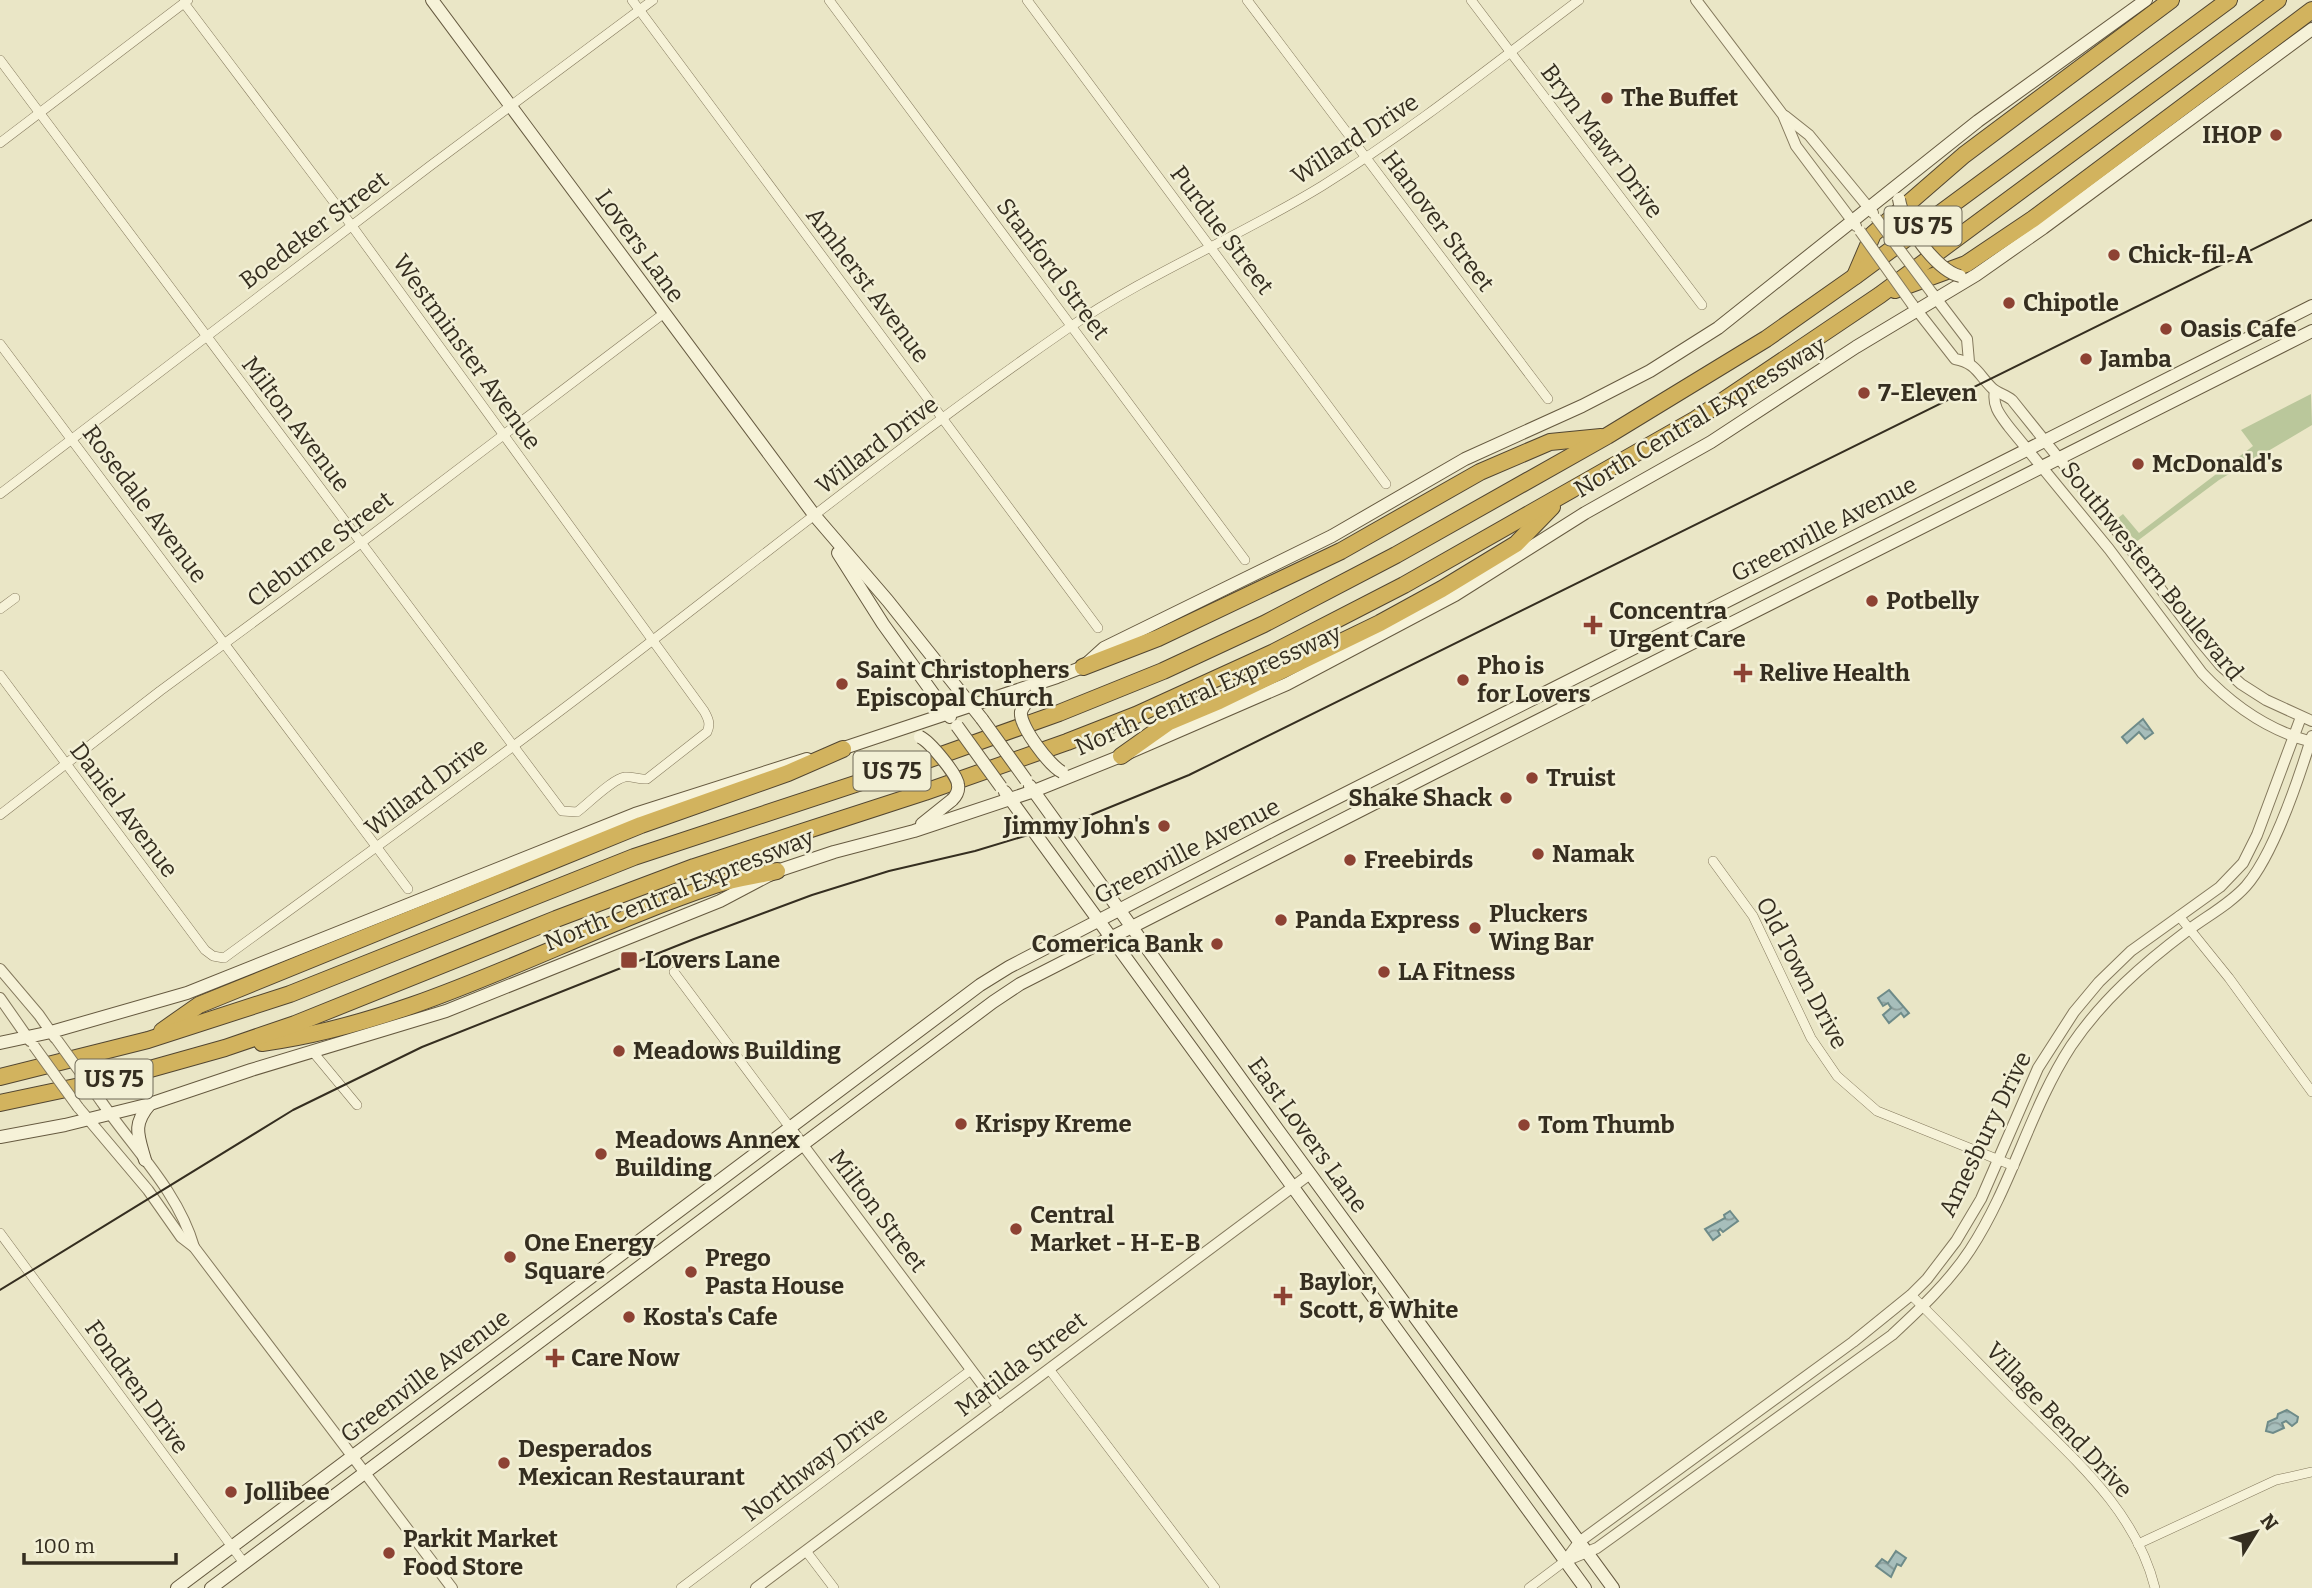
<svg xmlns="http://www.w3.org/2000/svg" width="2312" height="1588" font-family="Bitter,serif">
<style>
.green{fill:#bac79b}
.water{fill:url(#water-waves);stroke:#6e8b89;stroke-width:2}
.lines{fill:none;stroke-linecap:round;stroke-linejoin:round}
.minor-casing{stroke:#84795d;stroke-width:10}
.tertiary-casing{stroke:#84795d;stroke-width:12}
.secondary-casing{stroke:#665a40;stroke-width:14}
.motorway-casing{stroke:#524631;stroke-width:18}
.minor{stroke:#f6f2d8;stroke-width:9}
.tertiary{stroke:#f6f2d8;stroke-width:10}
.secondary{stroke:#f6f2d8;stroke-width:12}
.motorway{stroke:#d2b35e;stroke-width:16}
.tram{stroke:#352e20;stroke-width:2}
.tertiary-bridge-casing{stroke:#84795d;stroke-width:12;stroke-linecap:butt}
.secondary-bridge-casing{stroke:#665a40;stroke-width:14;stroke-linecap:butt}
.tertiary-bridge{stroke:#f6f2d8;stroke-width:10}
.secondary-bridge{stroke:#f6f2d8;stroke-width:12}
.poi-dot{fill:#8d4233;stroke:#f2efd5;stroke-width:2.5}
.labels{text-anchor:middle;dominant-baseline:central;stroke-width:5;stroke-linejoin:round;paint-order:stroke}
.shield{fill:#f2efd5;stroke:#6e6856;stroke-width:2}
.shield-label{font-size:23px;font-weight:bold;fill:#352e20}
.poi-label{font-size:24px;font-weight:bold;fill:#352e20;stroke:#f2efd5;text-anchor:start}
.street-label{font-size:24px;fill:#352e20;stroke:#f2efd5}
</style>
<defs>
<pattern id="water-waves" width="16" height="10" patternUnits="userSpaceOnUse" patternTransform="scale(1.75)"><rect width="16" height="10" fill="#a7bebb"/><path d="M0 5q4-4 8 0t8 0" fill="none" stroke="#899b98"/></pattern>
</defs>
<rect width="100%" height="100%" fill="#eae6c6"/>
<polygon class="green" points="2311,394 2312,425 2219,480 2136,542 2118,518 2123,514 2139,533 2253,446 2241,430"/>
<g class="water">
<polygon points="2143,719 2153,733 2145,739 2139,732 2127,743 2122,737"/>
<polygon points="1889,990 1909,1013 1904,1017 1901,1013 1889,1023 1883,1015 1891,1008 1888,1003 1883,1006 1878,998"/>
<polygon points="1730,1211 1738,1221 1723,1232 1720,1229 1718,1231 1720,1235 1713,1240 1705,1229 1725,1218 1724,1215"/>
<polygon points="2287,1410 2298,1417 2297,1422 2292,1426 2286,1421 2282,1423 2284,1428 2273,1433 2266,1431 2268,1422 2277,1418 2278,1414"/>
<polygon points="1896,1551 1906,1558 1901,1566 1897,1564 1891,1577 1876,1566 1882,1559 1888,1563"/>
</g>
<g class="lines">
<g class="minor-casing">
<g id="minor">
<polyline points="632,0 1098,628"/>
<polyline points="829,0 1245,560"/>
<polyline points="1027,0 1386,484"/>
<polyline points="1247,0 1548,399"/>
<polyline points="1471,0 1702,305"/>
<path d="M0,60L562,811L577,812C588,804 612,779 625,777C632,776 639,780 647,779L707,732C711,724 708,718 704,711L352,226L184,3"/>
<polyline points="0,143 188,0"/>
<polyline points="0,344 408,889"/>
<polyline points="0,494 430,166 653,0"/>
<polyline points="0,609 15,598"/>
<path d="M0,675L205,950L213,956L224,958C343,871 463,785 580,696C742,573 900,444 1067,329C1147,274 1239,237 1322,186C1412,130 1494,64 1579,0"/>
<polyline points="0,815 160,691 361,543 663,314"/>
<polyline points="1713,861 1753,916 1811,1038 1837,1076 1877,1111 2014,1166"/>
<polyline points="2179,916 2229,978 2312,1092"/>
<polyline points="674,972 791,1129"/>
<polyline points="313,1052 357,1105"/>
<polyline points="0,1233 244,1563"/>
<path d="M1911,1295C1948,1331 1984,1369 2020,1405C2074,1459 2136,1511 2155,1588"/>
<polyline points="1049,1369 1215,1588"/>
<polyline points="2138,1544 2276,1480 2312,1472"/>
<polyline points="806,1551 834,1588"/>
<polyline points="681,1588 971,1370"/>
<polyline points="1529,1588 1565,1561"/>
</g>
</g>
<g class="tertiary-casing">
<g id="tertiary">
<polyline points="1696,0 1783,115 1796,146 1856,226"/>
<polyline points="1785,116 1809,135 1873,213"/>
<polyline points="1932,293 1967,339 1969,362"/>
<path d="M1912,304L1955,359C1976,363 1978,374 1992,388C1997,393 2006,395 2012,400L2110,522L2200,641L2220,665L2241,684L2266,700L2312,721"/>
<path d="M1995,391C1992,406 2000,415 2009,427L2109,549L2202,673C2232,705 2270,731 2312,742"/>
<polyline points="0,969 39,1015 55,1038"/>
<polyline points="0,998 30,1041"/>
<path d="M101,1101C133,1148 178,1191 194,1247"/>
<polyline points="78,1107 148,1190 181,1237 194,1247 452,1588"/>
<polyline points="791,1129 999,1407"/>
<polyline points="1565,1561 1579,1542 1853,1342 1911,1295 1927,1279 1956,1241 1981,1199 2038,1068 2074,1012 2099,982 2131,951 2220,887 2243,863 2257,835 2301,717"/>
<path d="M1565,1561L1597,1548L1892,1335C1920,1309 1949,1282 1970,1250C2012,1186 2030,1109 2071,1046C2102,1000 2143,964 2187,931C2207,916 2230,904 2246,886C2274,854 2299,778 2312,736"/>
<polyline points="756,1588 1310,1174"/>
</g>
</g>
<g class="secondary-casing">
<g id="secondary">
<polyline points="432,0 815,516 888,601 982,719"/>
<polyline points="838,553 883,624 950,717"/>
<polyline points="835,751 1057,677 1083,667 1104,648 1332,536 1465,459 1582,406 1650,371 1718,328 1978,121 2146,0"/>
<polyline points="1030,786 1278,1130 1613,1588"/>
<polyline points="1005,792 1585,1588"/>
<polyline points="922,824 952,800"/>
<polyline points="0,1043 51,1032 187,993 635,814 807,759"/>
<polyline points="0,1137 65,1125 150,1104 251,1070 446,1011 720,901 777,871 834,852 914,831 1034,791 1121,756 1287,684 1455,595 1585,513 1711,442 1856,347 1976,275 2043,228 2312,29"/>
<path d="M145,1160C138,1135 132,1125 150,1104"/>
<polyline points="177,1588 980,985 1009,967 1277,828 2312,306"/>
<polyline points="211,1588 993,1002 1020,984 1434,773 2312,331"/>
</g>
</g>
<g class="motorway-casing">
<g id="motorway">
<polyline points="1855,276 1873,234 1964,155 2171,0"/>
<polyline points="1895,290 1966,264 2033,219 2312,10"/>
<polyline points="1083,667 1158,638 1341,551 1480,472 1550,442 1601,437"/>
<polyline points="1121,756 1169,722 1219,701 1380,623 1442,589 1516,544 1552,507"/>
<polyline points="162,1031 199,1005 641,825 788,773 843,749"/>
<path d="M262,1043C423,1021 563,936 715,885C735,878 757,876 777,871"/>
<polyline points="0,1077 148,1040 290,994 634,857 916,764 1059,713 1163,671 1264,624 1396,555 1607,436 1766,339 1854,277 2229,0"/>
<polyline points="0,1103 118,1078 225,1048 295,1024 556,919 694,867 925,792 1067,742 1136,715 1272,653 1404,585 1696,419 1880,295 2278,0"/>
</g>
</g>
<use href="#minor" class="minor"/>
<use href="#tertiary" class="tertiary"/>
<use href="#secondary" class="secondary"/>
<use href="#motorway" class="motorway"/>
<polyline class="tram" points="0,1290 293,1110 422,1047 694,939 812,895 889,871 975,851 1081,819 1189,775 2312,220"/>
<g class="tertiary-bridge-casing">
<g id="tertiary-bridge">
<polyline points="1876,218 1932,293"/>
<polyline points="1860,231 1912,304"/>
<polyline points="57,1040 101,1101"/>
<polyline points="34,1046 78,1107"/>
</g>
</g>
<g class="secondary-bridge-casing">
<g id="secondary-bridge">
<path d="M1899,199C1902,223 1937,271 1960,276"/>
<path d="M1035,695C1030,699 1023,704 1021,712C1019,726 1050,766 1062,772"/>
<polyline points="982,719 1026,780"/>
<polyline points="957,726 1001,787"/>
<path d="M920,737C929,741 958,775 958,785C959,791 956,796 952,800"/>
</g>
</g>
<use href="#tertiary-bridge" class="tertiary-bridge"/>
<use href="#secondary-bridge" class="secondary-bridge"/>
</g>
<g class="poi-dot">
<circle cx="1607" cy="98" r="7"/>
<circle cx="2276" cy="135" r="7"/>
<circle cx="2114" cy="255" r="7"/>
<circle cx="2009" cy="303" r="7"/>
<circle cx="2166" cy="329" r="7"/>
<circle cx="2086" cy="359" r="7"/>
<circle cx="1864" cy="393" r="7"/>
<circle cx="2138" cy="464" r="7"/>
<circle cx="1872" cy="601" r="7"/>
<path d="M1589.5 614.5h7v7h7v7h-7v7h-7v-7h-7v-7h7z"/>
<path d="M1739.5 662.5h7v7h7v7h-7v7h-7v-7h-7v-7h7z"/>
<circle cx="1463" cy="680" r="7"/>
<circle cx="842" cy="684" r="7"/>
<circle cx="1532" cy="778" r="7"/>
<circle cx="1506" cy="798" r="7"/>
<circle cx="1164" cy="826" r="7"/>
<circle cx="1538" cy="854" r="7"/>
<circle cx="1350" cy="860" r="7"/>
<circle cx="1281" cy="920" r="7"/>
<circle cx="1475" cy="928" r="7"/>
<circle cx="1217" cy="944" r="7"/>
<rect x="620" y="951" width="18" height="18" rx="3.5"/>
<circle cx="1384" cy="972" r="7"/>
<circle cx="619" cy="1051" r="7"/>
<circle cx="961" cy="1124" r="7"/>
<circle cx="1524" cy="1125" r="7"/>
<circle cx="601" cy="1154" r="7"/>
<circle cx="1016" cy="1229" r="7"/>
<circle cx="510" cy="1257" r="7"/>
<circle cx="691" cy="1272" r="7"/>
<path d="M1279.5 1285.5h7v7h7v7h-7v7h-7v-7h-7v-7h7z"/>
<circle cx="629" cy="1317" r="7"/>
<path d="M551.5 1347.5h7v7h7v7h-7v7h-7v-7h-7v-7h7z"/>
<circle cx="504" cy="1463" r="7"/>
<circle cx="231" cy="1492" r="7"/>
<circle cx="389" cy="1553" r="7"/>
</g>
<g class="labels">
<g class="shield">
<rect x="1884.5" y="206.5" width="77" height="39" rx="5"/>
<rect x="853.5" y="751.5" width="77" height="39" rx="5"/>
<rect x="75.5" y="1059.5" width="77" height="39" rx="5"/>
</g>
<g class="shield-label">
<text x="1923" y="226">US 75</text>
<text x="892" y="771">US 75</text>
<text x="114" y="1079">US 75</text>
</g>
<g class="poi-label">
<text x="1621" y="98">The Buffet</text>
<text x="2262" y="135" text-anchor="end">IHOP</text>
<text x="2128" y="255">Chick-fil-A</text>
<text x="2023" y="303">Chipotle</text>
<text x="2180" y="329">Oasis Cafe</text>
<text x="2100" y="359">Jamba</text>
<text x="1878" y="393">7-Eleven</text>
<text x="2152" y="464">McDonald's</text>
<text x="1886" y="601">Potbelly</text>
<text x="1609" y="611">Concentra<tspan x="1609" dy="28">Urgent Care</tspan></text>
<text x="1477" y="666">Pho is<tspan x="1477" dy="28">for Lovers</tspan></text>
<text x="856" y="670">Saint Christophers<tspan x="856" dy="28">Episcopal Church</tspan></text>
<text x="1759" y="673">Relive Health</text>
<text x="1546" y="778">Truist</text>
<text x="1492" y="798" text-anchor="end">Shake Shack</text>
<text x="1150" y="826" text-anchor="end">Jimmy John's</text>
<text x="1552" y="854">Namak</text>
<text x="1364" y="860">Freebirds</text>
<text x="1489" y="914">Pluckers<tspan x="1489" dy="28">Wing Bar</tspan></text>
<text x="1295" y="920">Panda Express</text>
<text x="1203" y="944" text-anchor="end">Comerica Bank</text>
<text x="645" y="960">Lovers Lane</text>
<text x="1398" y="972">LA Fitness</text>
<text x="633" y="1051">Meadows Building</text>
<text x="975" y="1124">Krispy Kreme</text>
<text x="1538" y="1125">Tom Thumb</text>
<text x="615" y="1140">Meadows Annex<tspan x="615" dy="28">Building</tspan></text>
<text x="1030" y="1215">Central<tspan x="1030" dy="28">Market - H-E-B</tspan></text>
<text x="524" y="1243">One Energy<tspan x="524" dy="28">Square</tspan></text>
<text x="705" y="1258">Prego<tspan x="705" dy="28">Pasta House</tspan></text>
<text x="1299" y="1282">Baylor,<tspan x="1299" dy="28">Scott, &amp; White</tspan></text>
<text x="643" y="1317">Kosta's Cafe</text>
<text x="571" y="1358">Care Now</text>
<text x="518" y="1449">Desperados<tspan x="518" dy="28">Mexican Restaurant</tspan></text>
<text x="245" y="1492">Jollibee</text>
<text x="403" y="1539">Parkit Market<tspan x="403" dy="28">Food Store</tspan></text>
</g>
<g class="street-label">
<text transform="translate(1355 139) rotate(-33)">Willard Drive</text>
<text transform="translate(1602 141) rotate(53)">Bryn Mawr Drive</text>
<text transform="translate(1438 221) rotate(53)">Hanover Street</text>
<text transform="translate(314 230) rotate(-37)">Boedeker Street</text>
<text transform="translate(1222 230) rotate(53)">Purdue Street</text>
<text transform="translate(640 246) rotate(54)">Lovers Lane</text>
<text transform="translate(1053 269) rotate(53)">Stanford Street</text>
<text transform="translate(868 285) rotate(53)">Amherst Avenue</text>
<text transform="translate(467 352) rotate(54)">Westminster Avenue</text>
<text transform="translate(1700 417) rotate(-31)">North Central Expressway</text>
<text transform="translate(296 424) rotate(53)">Milton Avenue</text>
<text transform="translate(877 445) rotate(-37)">Willard Drive</text>
<text transform="translate(145 504) rotate(53)">Rosedale Avenue</text>
<text transform="translate(1824 529) rotate(-27)">Greenville Avenue</text>
<text transform="translate(320 549) rotate(-37)">Cleburne Street</text>
<text transform="translate(2152 571) rotate(51)">Southwestern Boulevard</text>
<text transform="translate(1208 690) rotate(-24)">North Central Expressway</text>
<text transform="translate(426 787) rotate(-37)">Willard Drive</text>
<text transform="translate(124 810) rotate(53)">Daniel Avenue</text>
<text transform="translate(1187 851) rotate(-27)">Greenville Avenue</text>
<text transform="translate(679 890) rotate(-22)">North Central Expressway</text>
<text transform="translate(1802 973) rotate(62)">Old Town Drive</text>
<text transform="translate(1985 1134) rotate(-64)">Amesbury Drive</text>
<text transform="translate(1308 1135) rotate(54)">East Lovers Lane</text>
<text transform="translate(878 1211) rotate(53)">Milton Street</text>
<text transform="translate(1021 1364) rotate(-37)">Matilda Street</text>
<text transform="translate(425 1376) rotate(-37)">Greenville Avenue</text>
<text transform="translate(137 1387) rotate(54)">Fondren Drive</text>
<text transform="translate(2059 1420) rotate(47)">Village Bend Drive</text>
<text transform="translate(815 1464) rotate(-37)">Northway Drive</text>
</g>
</g>
<g transform="translate(2256 1532) rotate(53)" stroke="#f2efd5" stroke-width="5" paint-order="stroke">
<path d="M0-5L12 26L0 18L-12 26Z" fill="#352e20"/>
<text y="-10" font-size="19" font-weight="bold" text-anchor="middle" fill="#352e20">N</text>
</g>
<path d="M24 1553v10h152v-10" fill="none" stroke="#352e20" stroke-width="3.5"/>
<text x="35" y="1553" font-size="21" fill="#352e20" stroke="#f2efd5" stroke-width="5" paint-order="stroke">100 m</text>
</svg>
